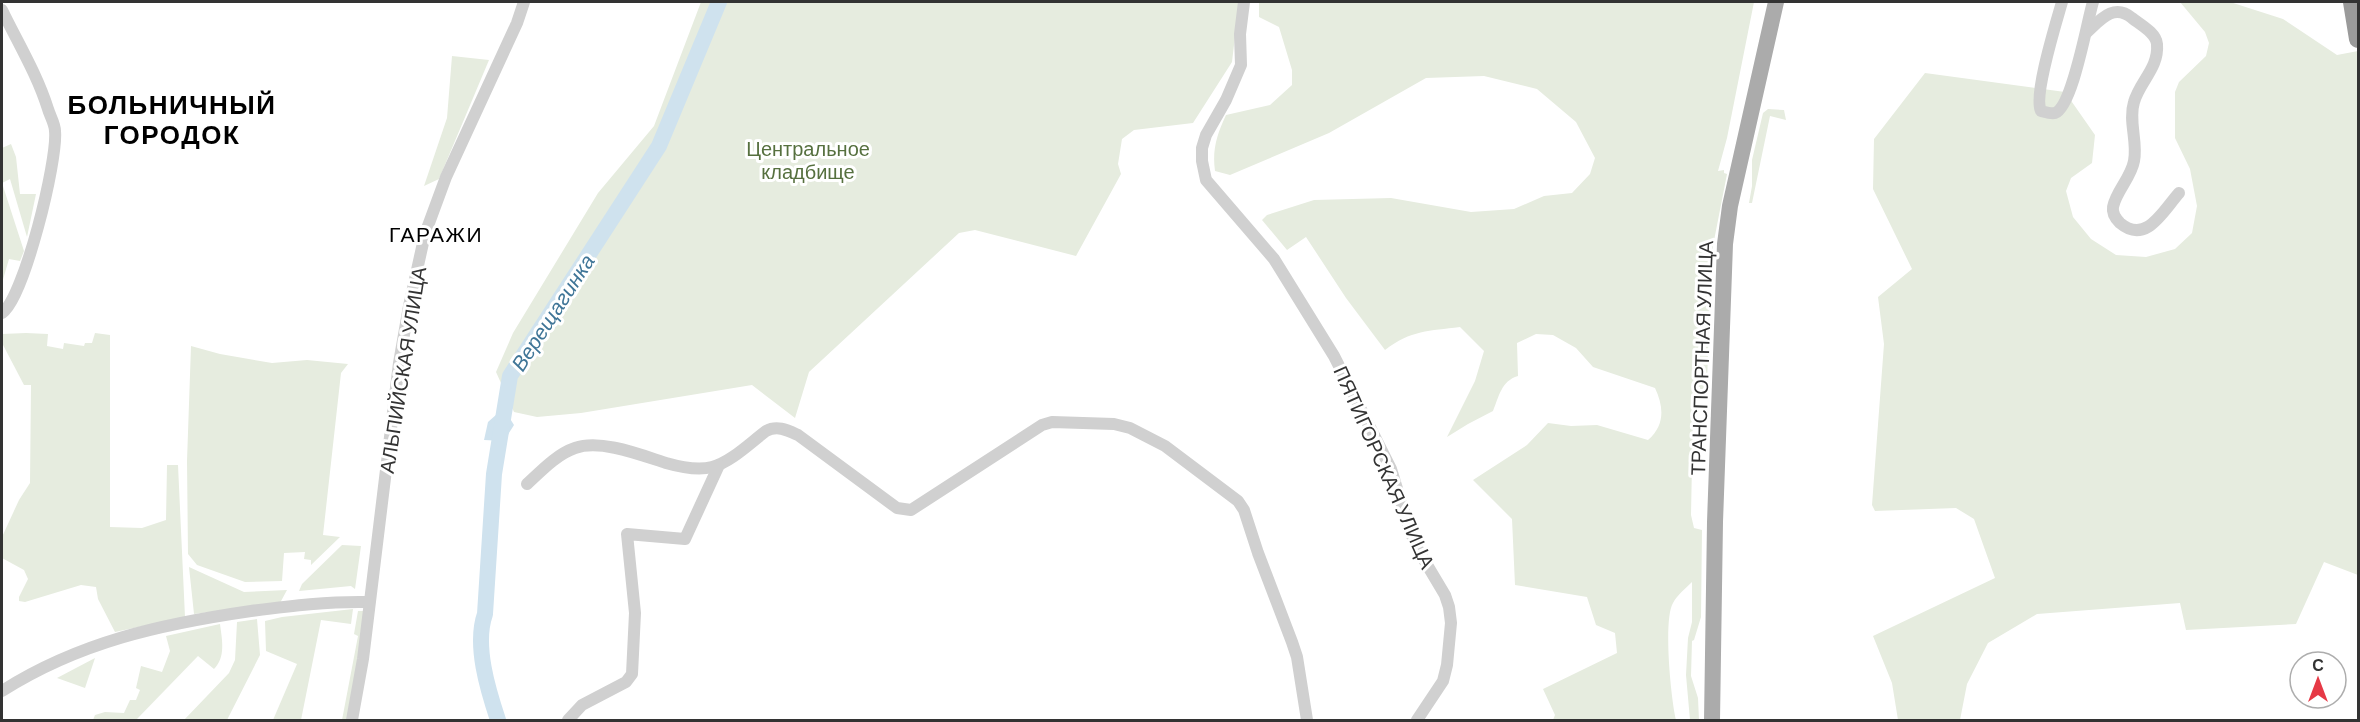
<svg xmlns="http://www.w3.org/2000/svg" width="2360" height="722" font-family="Barlow,sans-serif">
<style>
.green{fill:#e6ecdf}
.water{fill:#cfe2ee}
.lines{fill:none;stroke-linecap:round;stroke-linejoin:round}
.river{stroke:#cfe2ee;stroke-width:16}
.minor{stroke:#d0d0d0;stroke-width:12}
.major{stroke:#ababab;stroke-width:16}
.highway{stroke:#9a9a9a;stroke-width:18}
.labels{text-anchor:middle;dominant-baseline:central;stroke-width:6;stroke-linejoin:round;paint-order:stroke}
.park-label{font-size:20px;fill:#56703f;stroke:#fff}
.street-label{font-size:20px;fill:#333;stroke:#fff}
.neighbourhood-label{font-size:21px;letter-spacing:1.5px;fill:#000;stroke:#fff}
.water-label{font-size:21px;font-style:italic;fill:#3f7597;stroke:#fff}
.district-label{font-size:26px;font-weight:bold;letter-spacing:1.5px;fill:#000;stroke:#fff}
</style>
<rect width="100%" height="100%" fill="#fff"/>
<g class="green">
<polygon points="701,2 1239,2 1232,62 1193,123 1134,130 1122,139 1118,164 1121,174 1076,256 975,230 959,233 809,372 795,418 752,385 581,413 537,417 514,412 496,372 513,333 598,193 654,126"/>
<path d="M1259,2H1754L1727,138L1718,171L1724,170V173L1727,174L1711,256L1707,385L1700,392V387L1696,386L1693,412L1691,515L1694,528L1702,530L1701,617L1694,640L1692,641L1691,676L1698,698L1699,720H1690L1686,675L1688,638L1692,622V582C1686,588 1677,595 1673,603C1663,620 1671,700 1676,720H1553L1555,715L1543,689L1617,653L1615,633L1596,625L1587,597L1515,585L1512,519L1473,480L1527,445L1548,423L1571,426L1597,425L1648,440C1665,425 1664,407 1655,388L1593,367L1576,348L1553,335L1536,334L1517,343L1518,376C1501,381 1499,397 1493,411L1468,424L1447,437L1475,381L1484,351L1460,327C1429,331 1411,330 1385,350L1346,298L1306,237L1287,250L1262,220L1267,215L1314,200L1391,198L1471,212L1514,209L1544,196L1572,193L1590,174L1595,158L1576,122L1537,89L1484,76L1426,78L1329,133L1230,175L1215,171C1212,150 1217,134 1226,115L1270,105L1292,85V70L1279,27L1259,17Z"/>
<polygon points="2180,2 2230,2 2283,19 2337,55 2358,51 2358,575 2324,562 2296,624 2186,630 2180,603 2037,614 1988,643 1967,684 1960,720 1898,720 1892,683 1873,636 1995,578 1974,519 1956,508 1875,511 1872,505 1884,344 1878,297 1912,269 1873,189 1874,139 1925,73 2065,92 2095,135 2092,163 2071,178 2066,191 2073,217 2091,239 2116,255 2146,257 2175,249 2192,233 2197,206 2190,169 2175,138 2175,92 2179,82 2206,56 2209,43 2205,32"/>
<polygon points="452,56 489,60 439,179 424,186 447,118"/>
<polygon points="1768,109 1784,110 1786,120 1770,116 1752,203 1749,203 1752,186 1752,160 1763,113"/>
<polygon points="11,144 16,157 20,194 36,194 27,237 10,179 2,183 24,251 20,261 9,259 2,283 2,148"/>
<polygon points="26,333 48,334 47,346 63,349 64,343 84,346 85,343 92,343 95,333 110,335 110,527 142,528 166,520 167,465 178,465 185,617 115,632 98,599 96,587 81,585 25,602 19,601 19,597 28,579 24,570 2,558 2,537 19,500 30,483 31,385 24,385 2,343 2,334"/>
<polygon points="191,346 220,354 272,363 307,360 348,364 341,373 323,535 340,537 311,565 311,560 304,559 305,552 284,553 282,581 245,582 197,565 188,554 187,461"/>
<polygon points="342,545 361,546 355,589 351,586 299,591 302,584"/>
<polygon points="189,567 244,592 287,590 280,603 194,614"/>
<polygon points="353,609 351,624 321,620 301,720 273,720 297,664 266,651 265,621 282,617"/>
<polygon points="358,611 365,611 349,720 342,720 358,636 354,634"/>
<polygon points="257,619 260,655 227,720 184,720 229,673 235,660 237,622"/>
<path d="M220,624C222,640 226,657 214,669L198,656L136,720H93L95,715L105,712L124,713L130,700H136L140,690L136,688L141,666L162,672L170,651L166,636Z"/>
<polygon points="95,658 85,688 57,678"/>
</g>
<polygon class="water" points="497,414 509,417 514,425 504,441 484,440 488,422"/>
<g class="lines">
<path class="river" d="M498,720C488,690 474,645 485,614L494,474L510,376L659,146L719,2"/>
<g class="minor">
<polyline points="1244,2 1240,34 1241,65 1226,100 1206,135 1202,148 1202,161 1206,180 1274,259 1334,356 1391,469 1409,528 1417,548 1445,595 1449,607 1451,623 1447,665 1443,681 1417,720"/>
<path d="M2062,2C2057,20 2033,96 2041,111C2045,112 2051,114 2055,113C2073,106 2087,21 2093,2"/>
<path d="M2,10C18,43 37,74 48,109C50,116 55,124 55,131C58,160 24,298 2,313"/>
<path d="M2087,32C2101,19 2114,3 2132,18C2141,25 2156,33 2157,44C2159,68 2140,81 2134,102C2128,121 2138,142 2134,161C2131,178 2116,191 2113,207C2112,213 2116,219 2120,223C2146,245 2163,211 2179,193"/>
<path d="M527,484C541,471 557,454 575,448C601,439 641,455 666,463C680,467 697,471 712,467C731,462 750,443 766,431C777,425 787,430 798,435L897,508L911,510L1042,425L1052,422L1114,424L1130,428L1165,446L1238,501L1244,510L1258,553L1292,642L1297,657L1307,720"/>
<path d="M2,691C79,642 161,624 251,611C290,606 330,601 369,602"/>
<polyline points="352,720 363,659 399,363 409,306 425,234 446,177 517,23 524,2"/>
<polyline points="568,720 582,705 626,682 632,674 635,613 627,534 685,539 719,465"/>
</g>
<polyline class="major" points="1712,720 1715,522 1725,244 1730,206 1776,2"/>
<polyline class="highway" points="2352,2 2358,39"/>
</g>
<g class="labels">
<g class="park-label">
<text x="808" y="148">Центральное<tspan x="808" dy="23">кладбище</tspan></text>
</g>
<g class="street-label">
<text transform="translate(1701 358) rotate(-88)">ТРАНСПОРТНАЯ УЛИЦА</text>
<text transform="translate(402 370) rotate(-81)">АЛЬПИЙСКАЯ УЛИЦА</text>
<text transform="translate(1385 467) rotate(66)">ПЯТИГОРСКАЯ УЛИЦА</text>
</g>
<g class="neighbourhood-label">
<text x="436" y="233">ГАРАЖИ</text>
</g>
<g class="water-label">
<text transform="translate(552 312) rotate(-57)">Верещагинка</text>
</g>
<g class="district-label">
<text x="172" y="103">БОЛЬНИЧНЫЙ<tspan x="172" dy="30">ГОРОДОК</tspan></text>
</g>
</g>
<rect width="2360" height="722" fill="none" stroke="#333333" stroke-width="6"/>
<g transform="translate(2318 680)"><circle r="28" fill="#ffffff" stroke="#adadad" stroke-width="1.5"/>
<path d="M0-4.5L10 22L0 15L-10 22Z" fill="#e63946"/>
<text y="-9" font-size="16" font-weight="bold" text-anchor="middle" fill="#333333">С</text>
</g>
</svg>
